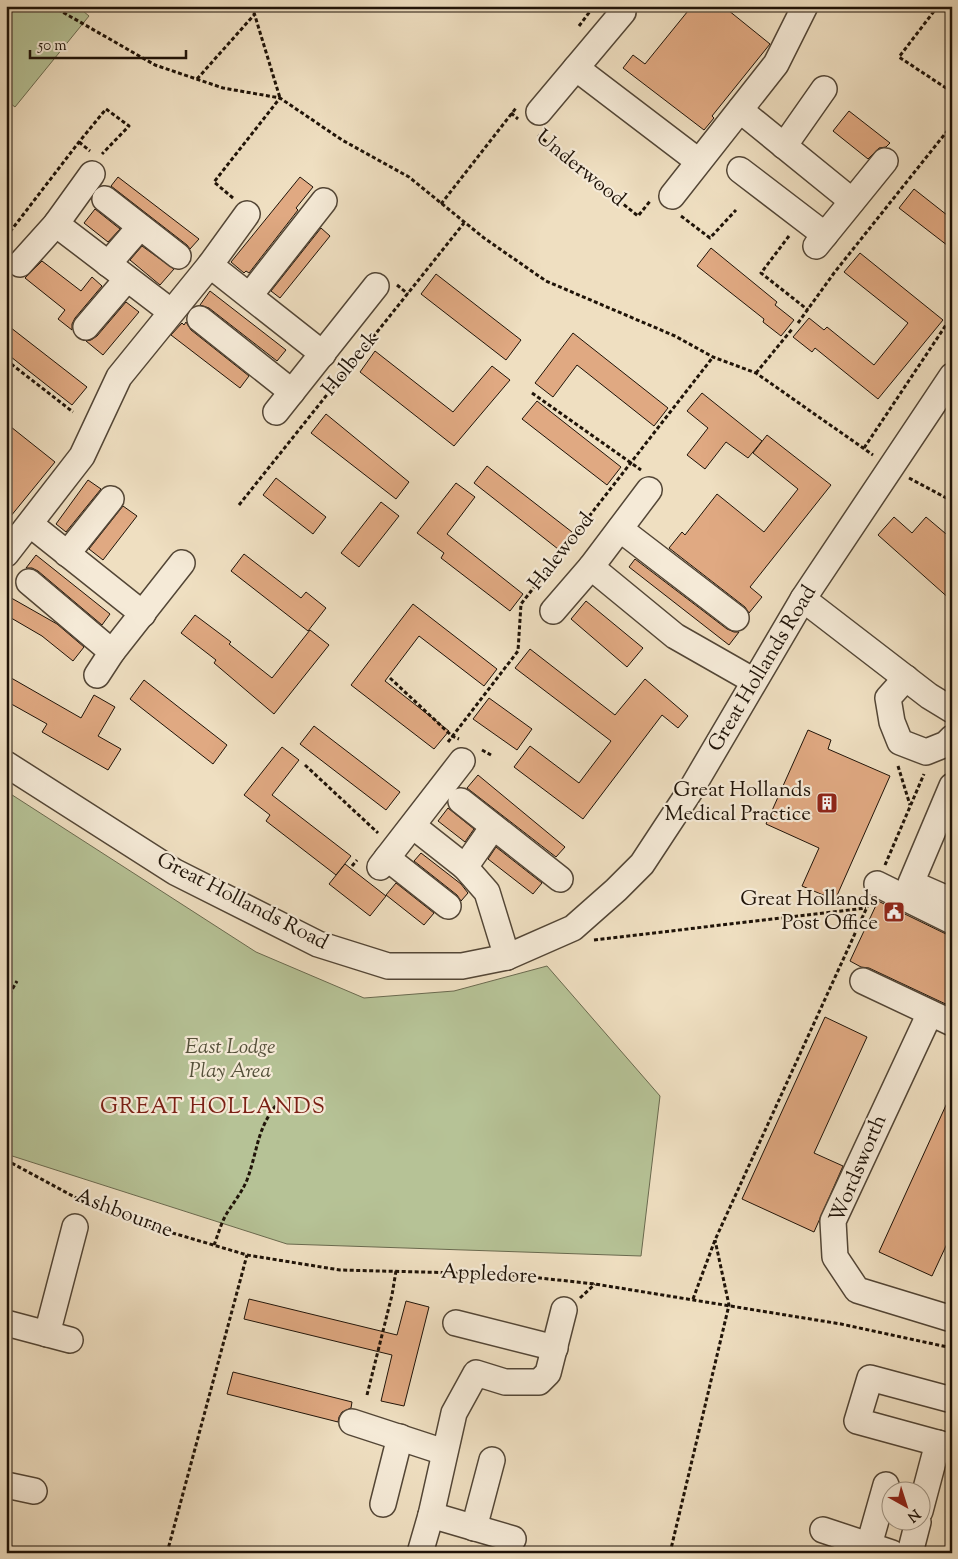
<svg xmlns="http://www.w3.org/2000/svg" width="958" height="1559" font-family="'Sorts Mill Goudy',serif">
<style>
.green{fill:#b6c296;stroke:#6a6a4f}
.building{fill:#e0a982;stroke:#1f1308}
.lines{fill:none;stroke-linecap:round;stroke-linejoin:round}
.minor-casing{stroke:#534636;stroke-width:28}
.path{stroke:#1f1308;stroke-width:3;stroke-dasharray:4 2.5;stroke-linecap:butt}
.minor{stroke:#f5ead7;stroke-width:25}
.labels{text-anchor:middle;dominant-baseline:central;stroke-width:4.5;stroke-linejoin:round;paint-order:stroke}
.street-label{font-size:21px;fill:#1f1308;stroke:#f5ead7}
.poi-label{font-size:21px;fill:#1f1308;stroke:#f5ead7;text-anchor:end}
.park-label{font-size:21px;font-style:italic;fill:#54503a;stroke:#f5ead7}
.neighbourhood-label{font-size:22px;letter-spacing:1px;fill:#7a1f14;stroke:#f5ead7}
</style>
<rect width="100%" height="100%" fill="#efdfc1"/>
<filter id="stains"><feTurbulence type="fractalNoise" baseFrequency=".004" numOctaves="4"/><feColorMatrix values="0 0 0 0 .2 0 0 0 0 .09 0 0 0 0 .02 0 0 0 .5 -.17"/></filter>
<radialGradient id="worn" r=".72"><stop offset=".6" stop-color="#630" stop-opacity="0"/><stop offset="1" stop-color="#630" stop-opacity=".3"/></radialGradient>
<g class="green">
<polygon points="6,6 77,6 89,16 15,107 6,100"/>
<polygon points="6,791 256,952 364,998 454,991 547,966 660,1096 641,1256 287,1244 6,1154"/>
</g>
<g class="building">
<polygon points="692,6 723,6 770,44 712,116 714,118 704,130 623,68 633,55 645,64"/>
<polygon points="849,111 890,143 886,147 879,148 868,159 833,131"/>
<polygon points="118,177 199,239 190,249 187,245 111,186"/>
<polygon points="300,177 313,187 296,208 298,210 249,273 246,271 244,273 231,262"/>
<polygon points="914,189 952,219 952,249 899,208"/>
<polygon points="95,209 120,229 108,242 84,223"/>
<polygon points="321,228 330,236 280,298 271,291"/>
<polygon points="142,246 174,269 160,285 130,260"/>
<polygon points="711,248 777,302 775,305 794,320 781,336 763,322 764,319 697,266"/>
<polygon points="860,253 943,320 878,399 815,348 812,352 793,337 809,318 824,330 827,327 874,365 908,323 844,272"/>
<polygon points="42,261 81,291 92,277 102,286 75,318 72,324 72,330 58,319 65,310 25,278"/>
<polygon points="436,274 521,340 506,360 421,294"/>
<polygon points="210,291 286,350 277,361 209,308 200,305"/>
<polygon points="126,302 139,312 103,355 86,341 91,340 97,336"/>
<polygon points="186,322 191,330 249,376 240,388 171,335 182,323 184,325"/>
<polygon points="6,324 87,387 72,405 6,353"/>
<polygon points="573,333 668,408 654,426 577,365 553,397 535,383"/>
<polygon points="375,351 453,412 492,366 510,380 454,446 360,372"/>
<polygon points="702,393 762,441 748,458 726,442 705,469 687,455 708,428 687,411"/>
<polygon points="537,401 621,467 607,485 522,419"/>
<polygon points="326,414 409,482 396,499 311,433"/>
<polygon points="6,423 55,462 6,522"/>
<polygon points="767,435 831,485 750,587 762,597 749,613 745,607 669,548 682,532 685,535 717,494 764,532 798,489 753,453"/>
<polygon points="487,466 572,532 558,549 474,483"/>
<polygon points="276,478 326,517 313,534 263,495"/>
<polygon points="88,480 101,489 66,532 56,524"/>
<polygon points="456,483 475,497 447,534 523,594 510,611 441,558 444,553 417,533"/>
<polygon points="381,502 399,516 359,567 341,553"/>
<polygon points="123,506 137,516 103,560 89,549"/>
<polygon points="894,517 912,533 926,517 952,539 952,601 878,535"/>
<polygon points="244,554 301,598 306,592 326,608 308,631 231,571"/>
<polygon points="36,555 110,614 102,625 38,571 32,568 26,568"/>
<polygon points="635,559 727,629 734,632 739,632 729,645 629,567"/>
<polygon points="6,595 57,624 84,647 73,661 42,636 6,615"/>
<polygon points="586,601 643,648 627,667 571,619"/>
<polygon points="413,604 497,669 484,686 419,636 385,681 449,731 434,749 351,685"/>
<polygon points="195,615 231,642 229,644 272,678 310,630 329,645 274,714 214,663 216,660 181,633"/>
<polygon points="530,649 615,715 645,679 688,716 678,728 662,715 583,819 514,767 530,746 579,783 611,741 515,668"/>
<polygon points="6,675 81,718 94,695 115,707 98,736 121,749 108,770 42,732 47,724 6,701"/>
<polygon points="144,680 227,745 213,764 130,699"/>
<polygon points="489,698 532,729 517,750 473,719"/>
<polygon points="314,726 400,792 386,810 300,744"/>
<polygon points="808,730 831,740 828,749 890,776 835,900 802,886 819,848 766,824"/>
<polygon points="282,747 299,760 272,795 351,856 336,875 266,821 270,815 244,795"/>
<polygon points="478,775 565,847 556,857 467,788"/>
<polygon points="448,808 474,829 465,842 438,821"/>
<polygon points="496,847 542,883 533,894 488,859"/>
<polygon points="421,853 461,884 468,893 461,901 457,895 414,861"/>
<polygon points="345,864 386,896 370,916 329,884"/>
<polygon points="396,883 434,913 424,925 386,895"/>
<polygon points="878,901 946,934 952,935 952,1007 869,968 861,967 850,961"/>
<polygon points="825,1017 867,1037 814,1153 843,1166 814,1232 742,1199"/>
<polygon points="952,1092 952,1233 932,1276 879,1252"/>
<polygon points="249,1299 397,1335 406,1301 429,1307 404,1406 381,1401 392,1355 244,1319"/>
<polygon points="233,1372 352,1402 351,1408 342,1412 339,1417 338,1422 227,1394"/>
</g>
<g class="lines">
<g class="minor-casing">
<g id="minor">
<polyline points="576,68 698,161"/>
<polyline points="740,110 852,201"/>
<polyline points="539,112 623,12"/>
<polyline points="784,146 824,89"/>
<polyline points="740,170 825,235"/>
<polyline points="672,196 776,64 805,6"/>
<polyline points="105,199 178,256"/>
<polyline points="56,224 170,311"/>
<polyline points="816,246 885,161"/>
<polyline points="20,264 56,224 92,174"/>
<polyline points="108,264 140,227"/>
<polyline points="210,265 323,354"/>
<polyline points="250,295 324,201"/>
<polyline points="200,319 292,392"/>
<polyline points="86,327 127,279"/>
<polyline points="276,412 376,286"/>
<polyline points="30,524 143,614"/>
<polyline points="620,529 736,618"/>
<polyline points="6,554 82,456 119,377 210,265 247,214"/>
<polyline points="67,554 111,499"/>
<polyline points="591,567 675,636 754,681"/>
<polyline points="29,582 112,652"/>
<polyline points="803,599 929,696 952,710"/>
<polyline points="553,611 591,567 649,490"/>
<polyline points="97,675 112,652 182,563"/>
<polyline points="906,678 888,698 892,722 900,742 926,752 946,744 952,738"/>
<polyline points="6,764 175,872 318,944 388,966 462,966 507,957 573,928 616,890 642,864 692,788 803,599 952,376"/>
<polyline points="952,786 911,883 952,901"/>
<polyline points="461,801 560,879"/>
<polyline points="413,826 465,867 487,892 507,957"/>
<polyline points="387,858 448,906"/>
<polyline points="380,867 462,761"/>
<polyline points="465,867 493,827"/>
<polyline points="877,884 952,921"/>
<polyline points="863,981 952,1023"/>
<polyline points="930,1013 833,1221 835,1257 857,1290 952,1319"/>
<polyline points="6,1323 70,1340"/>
<polyline points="456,1323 555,1348"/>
<polyline points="47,1334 75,1227"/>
<polyline points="952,1400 870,1378 857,1421 952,1447"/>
<polyline points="352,1422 444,1452"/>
<polyline points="6,1485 34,1491"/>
<polyline points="383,1504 400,1437"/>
<polyline points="920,1511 938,1443"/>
<polyline points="431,1515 513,1539"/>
<polyline points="474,1528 492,1460"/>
<polyline points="823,1530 892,1553"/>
<polyline points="869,1545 886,1485"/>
<polyline points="420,1553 431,1515 454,1413 476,1373 505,1382 539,1382 548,1373 564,1310"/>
<polyline points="910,1553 918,1522"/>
</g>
</g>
<g class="path">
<polyline points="52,6 155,65 223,88 280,98 342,140 409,177 484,238 546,281 675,336 713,357 756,373 873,455"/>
<polyline points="252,6 280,98"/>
<polyline points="938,6 899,57 952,92"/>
<polyline points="579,26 594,6"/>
<polyline points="197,79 254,15"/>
<polyline points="511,113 518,119"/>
<polyline points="538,135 638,216 651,200"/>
<polyline points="79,142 90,151"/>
<polyline points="233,198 214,182 280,98"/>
<polyline points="441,204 516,108"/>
<polyline points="681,216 710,238 736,210"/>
<polyline points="789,236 761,273 808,310"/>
<polyline points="6,237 79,142 106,109 129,126 102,154"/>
<polyline points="397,285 408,294"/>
<polyline points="798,323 834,273 952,125"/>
<polyline points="6,360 73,412"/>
<polyline points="756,373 793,328"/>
<polyline points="532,393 641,470"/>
<polyline points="864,448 952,316"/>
<polyline points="909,478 952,501"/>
<polyline points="239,505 464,223"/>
<polyline points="390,678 452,736 459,739"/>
<polyline points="448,742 518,651 521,604 713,357"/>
<polyline points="482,750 491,755"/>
<polyline points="305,765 378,833"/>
<polyline points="898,766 910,805"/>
<polyline points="885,865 924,774"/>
<polyline points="352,866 357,860"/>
<polyline points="594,940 866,908"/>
<polyline points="6,1000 17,981"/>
<polyline points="6,1160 82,1201 139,1223 247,1255 340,1270 503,1274 595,1284 841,1324 952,1348"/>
<path d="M214,1245C218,1235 221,1223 227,1213C234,1202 242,1192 247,1180C259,1147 256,1128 281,1099"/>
<polyline points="580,1298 595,1284"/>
<polyline points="693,1299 715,1240 868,905"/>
<polyline points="367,1395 392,1295 396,1271"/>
<polyline points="167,1553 247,1255"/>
<polyline points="670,1553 729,1305 715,1240"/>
</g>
<use href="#minor" class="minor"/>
</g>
<defs>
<g id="building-square" transform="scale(1.125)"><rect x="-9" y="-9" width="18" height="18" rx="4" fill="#8f2418" stroke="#f5ead7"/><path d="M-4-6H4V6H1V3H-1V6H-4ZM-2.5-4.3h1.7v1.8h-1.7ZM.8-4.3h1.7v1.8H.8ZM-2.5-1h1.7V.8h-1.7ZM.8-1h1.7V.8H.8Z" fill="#fff"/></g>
<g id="civic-square" transform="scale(1.125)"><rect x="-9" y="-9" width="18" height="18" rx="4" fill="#8f2418" stroke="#f5ead7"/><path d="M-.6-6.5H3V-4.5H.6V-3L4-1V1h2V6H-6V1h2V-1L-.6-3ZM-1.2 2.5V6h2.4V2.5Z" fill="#fff"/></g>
</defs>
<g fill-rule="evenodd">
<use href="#building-square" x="827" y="803"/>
<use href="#civic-square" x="894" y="912"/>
</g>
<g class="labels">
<g class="street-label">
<text transform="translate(580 169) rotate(39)">Underwood</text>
<text transform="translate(351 364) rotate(-51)">Holbeck</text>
<text transform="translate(562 552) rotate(-52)">Halewood</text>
<text transform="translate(763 669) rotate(-59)">Great Hollands Road</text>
<text transform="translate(242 902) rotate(27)">Great Hollands Road</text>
<text transform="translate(859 1169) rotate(-67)">Wordsworth</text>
<text transform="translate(124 1214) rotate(21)">Ashbourne</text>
<text transform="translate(489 1275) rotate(3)">Appledore</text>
</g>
<g class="poi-label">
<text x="811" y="791">Great Hollands<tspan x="811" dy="24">Medical Practice</tspan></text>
<text x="878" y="900">Great Hollands<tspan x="878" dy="24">Post Office</tspan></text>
</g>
<g class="park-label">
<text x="230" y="1048">East Lodge<tspan x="230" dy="24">Play Area</tspan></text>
</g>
<g class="neighbourhood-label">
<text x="213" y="1108">GREAT HOLLANDS</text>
</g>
</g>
<rect width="958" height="1559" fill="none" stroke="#efdfc1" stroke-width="25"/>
<rect x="8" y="8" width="943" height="1544" fill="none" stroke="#1f1308" stroke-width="2.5"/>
<rect x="12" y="12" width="933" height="1534" fill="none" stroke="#1f1308"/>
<g transform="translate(906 1506) rotate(141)"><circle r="24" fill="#f5ead7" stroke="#9f9484"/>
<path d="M0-4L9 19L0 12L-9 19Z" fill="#8f2418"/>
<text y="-8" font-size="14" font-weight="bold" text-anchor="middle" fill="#1f1308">N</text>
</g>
<path d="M30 50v8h156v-8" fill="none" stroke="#1f1308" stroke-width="2.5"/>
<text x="38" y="50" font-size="15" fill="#1f1308" stroke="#f5ead7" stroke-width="4" paint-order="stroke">50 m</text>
<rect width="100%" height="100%" filter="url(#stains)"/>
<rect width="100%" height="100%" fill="url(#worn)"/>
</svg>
